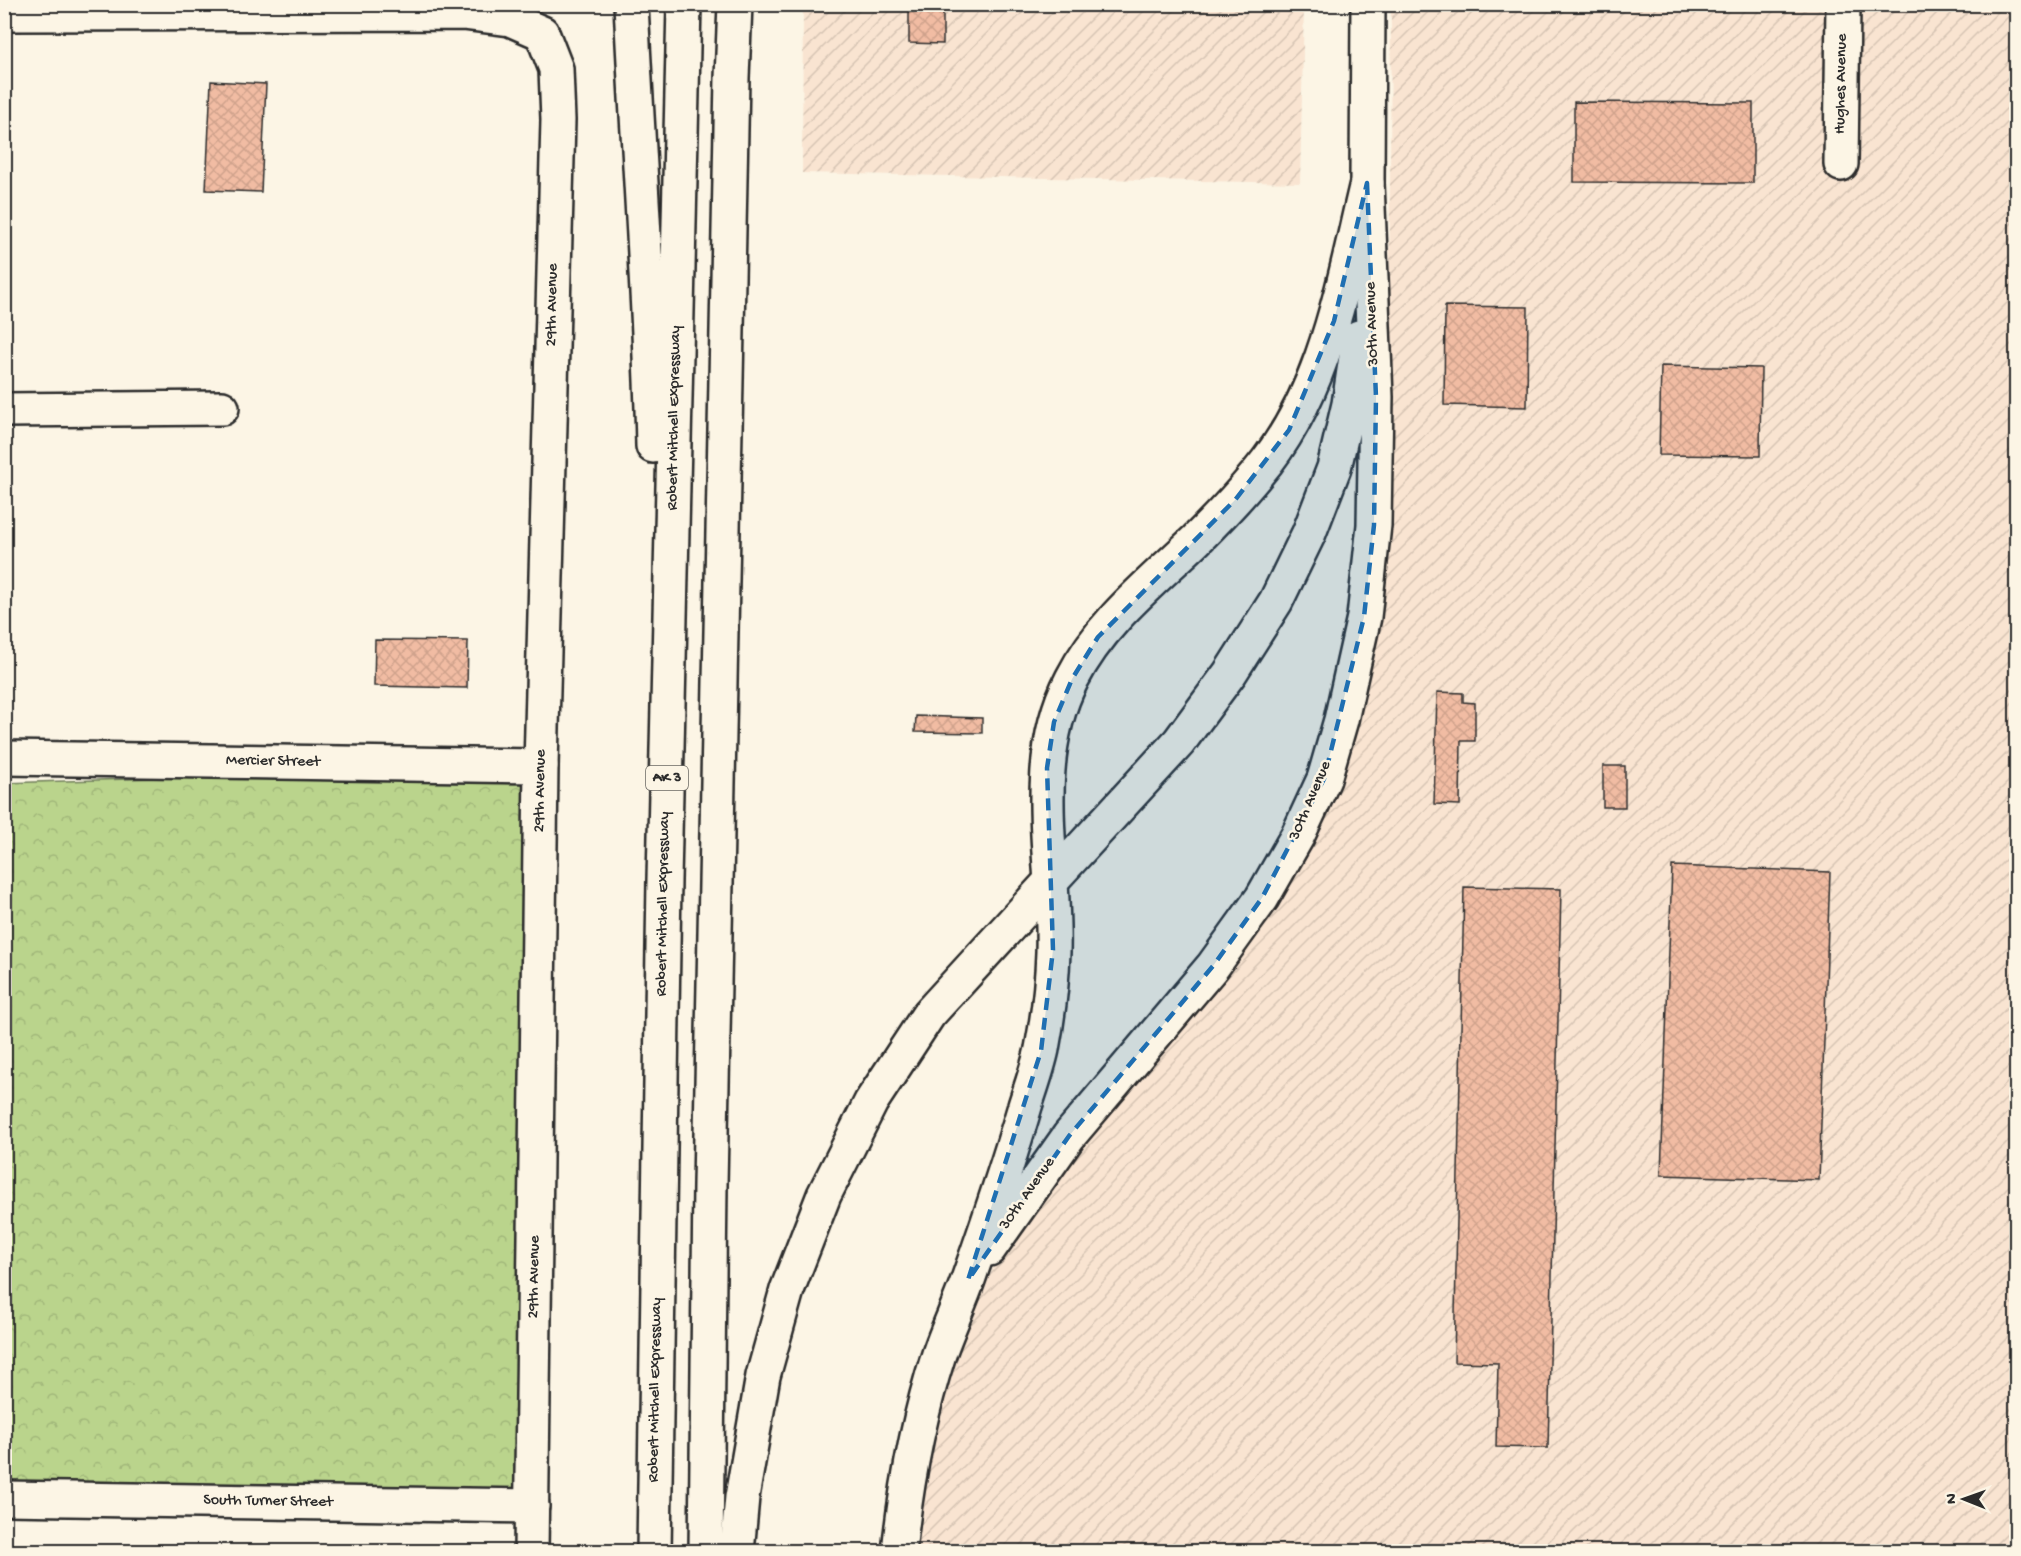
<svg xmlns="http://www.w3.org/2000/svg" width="2021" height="1556" font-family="'Gochi Hand',sans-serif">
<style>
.industrial{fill:url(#industrial-furrows)}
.forest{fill:url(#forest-crowns);stroke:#72805c;stroke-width:1.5}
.building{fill:url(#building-cross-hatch);stroke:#2b2b2b;stroke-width:1.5}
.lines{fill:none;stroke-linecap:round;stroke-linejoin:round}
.minor-casing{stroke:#2b2b2b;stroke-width:38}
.major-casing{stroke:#2b2b2b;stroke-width:38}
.highway-casing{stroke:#2b2b2b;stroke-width:38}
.minor{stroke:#fcf5e5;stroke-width:33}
.major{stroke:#fcf5e5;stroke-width:33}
.highway{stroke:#fcf5e5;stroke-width:33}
.marked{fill:#1f6fb2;fill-opacity:0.2;stroke:#1f6fb2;stroke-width:4.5;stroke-dasharray:12 8;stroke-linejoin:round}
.labels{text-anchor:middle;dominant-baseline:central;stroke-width:5;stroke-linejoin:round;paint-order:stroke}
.shield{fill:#fcf5e5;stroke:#6a6863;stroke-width:1.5}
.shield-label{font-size:15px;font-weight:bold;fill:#2b2b2b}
.street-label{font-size:16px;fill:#2b2b2b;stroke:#fcf5e5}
</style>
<defs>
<pattern id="industrial-furrows" width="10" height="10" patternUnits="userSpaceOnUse" patternTransform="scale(1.5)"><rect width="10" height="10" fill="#f9e4d1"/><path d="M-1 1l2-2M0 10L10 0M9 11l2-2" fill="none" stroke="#d6c4b4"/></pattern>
<pattern id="forest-crowns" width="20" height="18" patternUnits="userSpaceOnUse" patternTransform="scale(1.5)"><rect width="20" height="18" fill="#bad48c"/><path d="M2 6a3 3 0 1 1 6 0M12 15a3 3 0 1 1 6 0" fill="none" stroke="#a0b679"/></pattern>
<pattern id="building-cross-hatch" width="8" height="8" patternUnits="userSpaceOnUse" patternTransform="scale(1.5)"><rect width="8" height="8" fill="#f1bca3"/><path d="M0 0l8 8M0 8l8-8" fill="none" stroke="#cfa28c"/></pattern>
</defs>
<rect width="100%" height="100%" fill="#fcf5e5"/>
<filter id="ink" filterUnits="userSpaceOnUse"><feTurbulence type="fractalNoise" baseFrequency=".0167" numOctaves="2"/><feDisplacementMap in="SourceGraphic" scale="12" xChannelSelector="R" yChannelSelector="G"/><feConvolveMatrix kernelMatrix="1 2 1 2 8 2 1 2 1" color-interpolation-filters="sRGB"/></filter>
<g filter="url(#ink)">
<g class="industrial">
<polygon points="803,5 1304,5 1300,183 802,173"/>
<polygon points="1391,5 2016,5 2016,1551 912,1552 931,1431 955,1351 994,1266 1016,1225 1317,806 1389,364"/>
</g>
<polygon class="forest" points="541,766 532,1506 5,1498 4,783"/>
<g class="building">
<polygon points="909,4 943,4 943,44 909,43"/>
<polygon points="211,81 266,84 261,192 206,190"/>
<polygon points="1574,102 1753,103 1753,183 1574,182"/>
<polygon points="1445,306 1528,307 1527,407 1444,405"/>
<polygon points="1661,366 1761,368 1760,456 1659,455"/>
<polygon points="375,640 468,641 467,688 374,686"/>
<polygon points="1437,692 1463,693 1463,702 1475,703 1475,741 1461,741 1460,805 1434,804"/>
<polygon points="916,716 982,718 982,733 915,732"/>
<rect x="1603" y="766" width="22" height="41"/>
<polygon points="1672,866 1830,872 1819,1180 1661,1175"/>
<polygon points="1464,887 1561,889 1548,1448 1496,1447 1498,1363 1454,1362"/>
</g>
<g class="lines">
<g class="minor-casing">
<g id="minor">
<polyline points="4,14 463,13 510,19 542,33 556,69 558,120 541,766 531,1552"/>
<polyline points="1841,164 1843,4"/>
<polyline points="4,410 222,408"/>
<polyline points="4,758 541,766"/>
<polyline points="4,1498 532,1506"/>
</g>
</g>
<g class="major-casing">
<g id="major">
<polyline points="1050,882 1179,742 1230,673 1276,601 1309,533 1334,468 1349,404 1359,337"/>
<polyline points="989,1249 1069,1136 1213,966 1262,898 1298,835 1324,779 1341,720 1364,617 1374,525 1376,397 1367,183 1368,4"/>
<path d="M899,1552C906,1484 918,1419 939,1354C948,1328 960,1303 969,1277C989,1220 1008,1164 1025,1106C1031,1087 1038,1068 1042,1049C1048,1017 1052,984 1053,952C1056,861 1028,764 1072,679C1101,622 1151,583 1196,540C1217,519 1238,497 1257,474C1326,394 1343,282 1367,183"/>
</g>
</g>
<g class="highway-casing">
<g id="highway">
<path d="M631,4C638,152 650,299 653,446"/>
<polyline points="654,1552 664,880 684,4"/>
<polyline points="706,1552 710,1185 732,78 735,4"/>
<polyline points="737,1552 742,1497 763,1376 787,1290 824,1195 871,1102 929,1014 1050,882"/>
</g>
</g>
<use href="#minor" class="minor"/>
<use href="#major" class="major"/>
<use href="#highway" class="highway"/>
</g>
</g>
<path class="marked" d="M1367,183L1376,397L1374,525L1364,617L1324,779L1262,898L1213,966L1069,1136L968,1280L1041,1051L1053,950L1047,768L1054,722L1072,679L1098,637L1235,500L1289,430L1334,321Z"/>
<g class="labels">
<rect class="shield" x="646" y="766" width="42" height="24" rx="4.5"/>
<g class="shield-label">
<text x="667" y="778">AK 3</text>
</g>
<g class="street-label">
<text transform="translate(1842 84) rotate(-89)">Hughes Avenue</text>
<text transform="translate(553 305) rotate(-89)">29th Avenue</text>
<text transform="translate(1373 324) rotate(-92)">30th Avenue</text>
<text transform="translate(675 418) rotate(-89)">Robert Mitchell Expressway</text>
<text transform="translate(273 762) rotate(1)">Mercier Street</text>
<text transform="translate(541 791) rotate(-89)">29th Avenue</text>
<text transform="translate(1311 801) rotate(-67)">30th Avenue</text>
<text transform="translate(664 904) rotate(-89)">Robert Mitchell Expressway</text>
<text transform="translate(1028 1194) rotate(-55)">30th Avenue</text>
<text transform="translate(535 1277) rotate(-89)">29th Avenue</text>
<text transform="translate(656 1390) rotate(-89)">Robert Mitchell Expressway</text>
<text transform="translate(268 1502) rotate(1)">South Turner Street</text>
</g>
</g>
<rect width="2021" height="1556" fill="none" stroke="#fcf5e5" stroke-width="24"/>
<rect x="12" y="12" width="1997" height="1532" fill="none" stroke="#2b2b2b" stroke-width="2" filter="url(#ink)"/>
<g transform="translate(1964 1499) rotate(271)" stroke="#fcf5e5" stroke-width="4.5" paint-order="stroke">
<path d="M0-4.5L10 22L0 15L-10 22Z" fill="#2b2b2b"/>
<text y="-9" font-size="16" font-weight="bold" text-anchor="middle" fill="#2b2b2b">N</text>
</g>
</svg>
